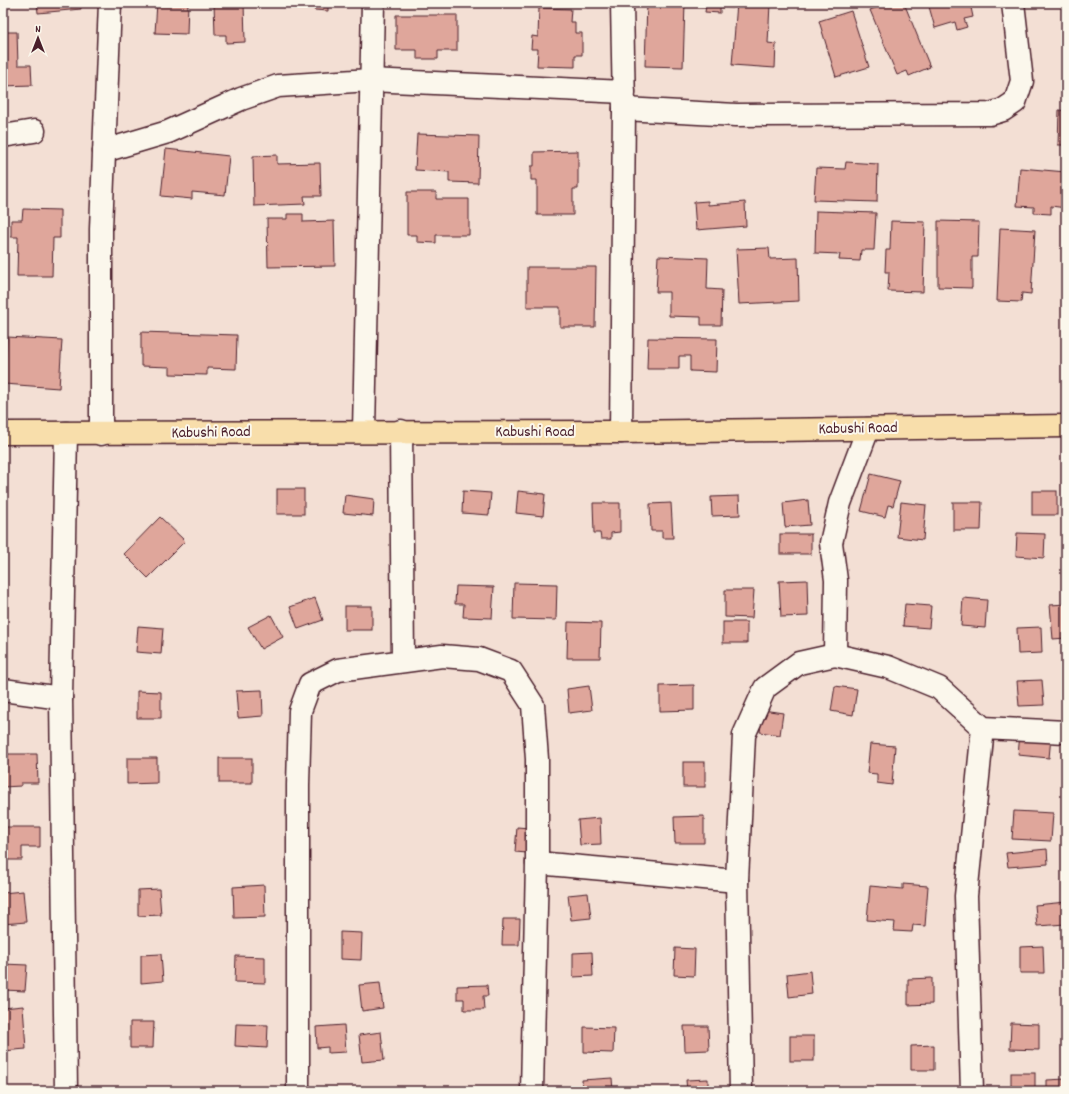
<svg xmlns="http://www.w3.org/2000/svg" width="1069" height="1094" font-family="Dekko,sans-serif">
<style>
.building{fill:#dfa69b;stroke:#4a1f2b}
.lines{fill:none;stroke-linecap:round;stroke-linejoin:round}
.minor-casing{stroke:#4a1f2b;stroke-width:25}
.major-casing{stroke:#4a1f2b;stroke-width:25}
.minor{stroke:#fbf7ec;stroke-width:22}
.major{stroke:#f8deab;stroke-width:22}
.labels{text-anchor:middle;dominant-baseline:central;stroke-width:4;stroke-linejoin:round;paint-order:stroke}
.street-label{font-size:16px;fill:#4a1f2b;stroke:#fbf7ec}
</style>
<rect width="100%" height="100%" fill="#f3dfd4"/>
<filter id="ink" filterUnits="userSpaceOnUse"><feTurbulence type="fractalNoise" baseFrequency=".025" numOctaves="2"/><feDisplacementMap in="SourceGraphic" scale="8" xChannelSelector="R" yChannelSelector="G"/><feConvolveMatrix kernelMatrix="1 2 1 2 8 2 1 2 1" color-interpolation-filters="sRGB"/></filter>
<g filter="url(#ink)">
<g class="building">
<polygon points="37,3 80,3 81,9 38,13"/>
<polygon points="157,3 188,3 187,34 155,33"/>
<polygon points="214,3 244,3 245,42 226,43 226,35 215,35"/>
<polygon points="315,3 349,3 349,5 328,4 328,11 314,10"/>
<polygon points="647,3 685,3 683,67 645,66"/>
<polygon points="691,3 733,3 733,8 720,7 720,13 705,12 706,6 691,5"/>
<polygon points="737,3 770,4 768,43 776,44 775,68 732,65"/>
<polygon points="888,3 904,3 930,67 909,76 907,71 897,75 870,10"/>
<polygon points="928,3 970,3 973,17 964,19 967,27 957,30 955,22 935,28"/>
<polygon points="539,8 571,9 570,22 575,22 575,33 582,33 582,55 575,55 575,67 537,66 538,49 531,49 532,36 538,37"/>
<polygon points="851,11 869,67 836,77 819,21"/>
<polygon points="396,15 457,15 457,51 438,51 438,59 417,59 417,50 396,50"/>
<polygon points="3,32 17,32 18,65 31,65 32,85 3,86"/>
<polygon points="1059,110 1066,111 1066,145 1058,145"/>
<polygon points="417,134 479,136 478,183 449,182 449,172 415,170"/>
<polygon points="166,149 229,156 225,195 192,192 192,199 161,196"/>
<polygon points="578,151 578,189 573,189 573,215 537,215 537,180 531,180 531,166 534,166 534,152"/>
<polygon points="277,155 277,164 320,163 321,196 304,196 305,204 254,206 253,156"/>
<polygon points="846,162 878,164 877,202 814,200 816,168 845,169"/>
<polygon points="1020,168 1066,172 1066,208 1051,206 1051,214 1034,213 1034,207 1017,206"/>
<polygon points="407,192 436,192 436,199 469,199 469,235 436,235 436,243 417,242 417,235 407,235"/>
<polygon points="708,201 708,205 745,202 746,226 696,230 694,202"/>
<polygon points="23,209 60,210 60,238 53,238 52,276 17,276 18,237 11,237 11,220 22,220"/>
<polygon points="816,211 876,213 874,250 861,250 860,261 839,260 840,254 815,253"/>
<polygon points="287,214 303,214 303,222 334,221 335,266 268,267 267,219 287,219"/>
<polygon points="891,221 925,222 923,292 888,291 889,272 885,272 886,250 890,250"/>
<polygon points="938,221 979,222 978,257 972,257 972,288 938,287"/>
<polygon points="1000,228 1035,230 1031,294 1022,293 1021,302 997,301"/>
<polygon points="769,248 770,259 798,258 799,301 739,304 736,249"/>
<polygon points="658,256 708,258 707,289 722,290 721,325 701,325 701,317 669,316 669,292 656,292"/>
<polygon points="527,267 596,267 595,327 560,327 560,307 527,307"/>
<polygon points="141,332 237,335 236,369 207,368 207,375 170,374 170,367 141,366"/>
<polygon points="7,337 62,340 59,388 4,384"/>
<polygon points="648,338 717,339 716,372 690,371 690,356 679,356 679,369 647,369"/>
<polygon points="871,474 900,481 893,506 888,505 885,517 861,511"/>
<rect x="277" y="489" width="27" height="25"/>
<polygon points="463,491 491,493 489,515 462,513"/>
<polygon points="518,491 545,494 543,516 516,513"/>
<rect x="1032" y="491" width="25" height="24"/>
<polygon points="345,495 374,499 373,516 343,513"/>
<polygon points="739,496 740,515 712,516 711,497"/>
<polygon points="808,500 810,525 785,527 783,503"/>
<polygon points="901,502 926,505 923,540 897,537"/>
<polygon points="953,502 982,502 981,530 953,530"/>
<polygon points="593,503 620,503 620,532 611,533 611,539 601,539 600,533 594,533"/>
<polygon points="671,503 673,538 662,538 662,531 651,531 650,504"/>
<polygon points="160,517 185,541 148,578 124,554"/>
<polygon points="1017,533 1045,534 1044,558 1016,556"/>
<rect x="780" y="534" width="31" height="20"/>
<polygon points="807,580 808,616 781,617 779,581"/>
<polygon points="514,583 557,584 556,620 513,619"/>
<polygon points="456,586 494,587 492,618 463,617 464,604 455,604"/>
<polygon points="725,590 754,590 752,618 725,617"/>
<polygon points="315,598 323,620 298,629 290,607"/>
<polygon points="963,598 987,600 985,628 961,626"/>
<polygon points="905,604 931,606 929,628 903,626"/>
<polygon points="1066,604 1066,638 1053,639 1050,605"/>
<rect x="345" y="606" width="27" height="24"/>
<polygon points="271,615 283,637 261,649 248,627"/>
<polygon points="568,622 601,623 600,658 567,658"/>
<rect x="723" y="622" width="24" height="21"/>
<polygon points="138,626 163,628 161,654 136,652"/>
<polygon points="1041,627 1042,653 1018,654 1017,628"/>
<polygon points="1042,680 1044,705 1019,706 1017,681"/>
<polygon points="694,685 694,710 660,711 660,686"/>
<polygon points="589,686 592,710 569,713 567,689"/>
<polygon points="835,686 857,689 853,715 831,711"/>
<polygon points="262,690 263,716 238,718 236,691"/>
<polygon points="137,691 161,692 161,718 137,718"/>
<polygon points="763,710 783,713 780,735 760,732"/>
<polygon points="1020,734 1051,737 1049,758 1018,755"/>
<polygon points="870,744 895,746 892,785 877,783 877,774 867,773"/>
<polygon points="3,754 37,754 38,783 21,783 21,786 3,787"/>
<polygon points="127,758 157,758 157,783 127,784"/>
<rect x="219" y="758" width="33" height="25"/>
<rect x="683" y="762" width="22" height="25"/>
<polygon points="1014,811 1053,813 1051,841 1012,839"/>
<polygon points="704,816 704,843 675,843 674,817"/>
<polygon points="600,818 601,844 580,845 578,820"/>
<polygon points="3,827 40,827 40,847 22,847 22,860 3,860"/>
<polygon points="517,827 529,828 527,853 515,852"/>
<polygon points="1047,849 1048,864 1008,867 1006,853"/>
<polygon points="903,884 928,886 925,926 913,925 912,932 894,931 895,922 867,920 870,886 903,889"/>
<polygon points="264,885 265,917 234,918 233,887"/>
<polygon points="159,889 161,915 138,916 138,890"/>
<polygon points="23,891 26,922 3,924 3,893"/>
<polygon points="588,893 591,918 571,920 568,895"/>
<polygon points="1066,902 1066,924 1037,926 1035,905"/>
<polygon points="503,919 520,919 519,945 502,945"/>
<polygon points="340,932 362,933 361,960 340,959"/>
<polygon points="1043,946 1044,973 1020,973 1020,947"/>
<polygon points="675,948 695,949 694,976 674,975"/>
<polygon points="592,952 593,976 573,977 573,953"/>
<polygon points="161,954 163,981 141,983 141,955"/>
<polygon points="236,956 265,957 265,983 235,982"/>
<polygon points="3,964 27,965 25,991 3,990"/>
<polygon points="810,971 812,994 789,997 787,974"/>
<polygon points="932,978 932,1004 908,1005 908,979"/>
<polygon points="380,983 383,1008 362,1011 359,985"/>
<polygon points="487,985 488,996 483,996 484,1010 464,1010 464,999 457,999 457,986"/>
<polygon points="23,1006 26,1049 3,1051 3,1008"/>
<polygon points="130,1022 154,1022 153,1048 130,1048"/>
<polygon points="1011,1023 1039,1024 1039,1050 1010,1049"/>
<polygon points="236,1024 268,1025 267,1048 235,1046"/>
<polygon points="344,1025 346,1052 328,1053 328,1047 317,1048 316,1027"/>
<polygon points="684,1026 708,1026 709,1050 685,1051"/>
<polygon points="584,1027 614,1028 613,1053 584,1052"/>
<polygon points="381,1032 384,1060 362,1062 359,1035"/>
<rect x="790" y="1036" width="24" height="25"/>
<polygon points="934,1045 934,1070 911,1070 911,1046"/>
<rect x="1011" y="1073" width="24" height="18"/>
<polygon points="612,1078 613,1091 583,1091 582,1080"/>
<polygon points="708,1079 708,1091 687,1091 686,1080"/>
<polygon points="1066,1079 1066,1091 1047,1091 1047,1080"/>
<rect x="130" y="1088" width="24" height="3"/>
</g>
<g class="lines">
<g class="minor-casing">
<g id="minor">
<polyline points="624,109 736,115 990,114 1003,110 1015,102 1022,81 1013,3"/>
<polyline points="3,136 34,131"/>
<polyline points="104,151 168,132 241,99 278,86 370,80 624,92"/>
<polyline points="364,431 373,3"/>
<polyline points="401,431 403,660"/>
<polyline points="621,432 624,109 622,3"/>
<polyline points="101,434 101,229 110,3"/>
<polyline points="835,655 836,580 831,543 840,503 868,429"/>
<polyline points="3,690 61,698"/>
<polyline points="537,863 737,881"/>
<polyline points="66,1091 61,698 66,433"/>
<polyline points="298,1091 298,785 300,711 310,684 338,670 442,656 479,659 511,671 533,705 537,759 537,863 532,1091"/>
<polyline points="741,1091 737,881 744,735 765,688 799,663 835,655 888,667 939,688 983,728 1066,732"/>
<polyline points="972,1091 966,896 983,728"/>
</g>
</g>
<g class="major-casing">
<polyline id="major" points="3,433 621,432 1066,426"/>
</g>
<use href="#minor" class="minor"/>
<use href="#major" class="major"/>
</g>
</g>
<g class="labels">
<g class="street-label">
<text transform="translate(858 429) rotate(-1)">Kabushi Road</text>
<text x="535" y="432">Kabushi Road</text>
<text transform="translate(211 433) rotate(-1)">Kabushi Road</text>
</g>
</g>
<rect width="1069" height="1094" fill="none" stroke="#fbf7ec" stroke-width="16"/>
<rect x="8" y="8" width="1053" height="1078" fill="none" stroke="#4a1f2b" stroke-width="1.5" filter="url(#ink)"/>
<g transform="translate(38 38)" stroke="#fbf7ec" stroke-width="3" paint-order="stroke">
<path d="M0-3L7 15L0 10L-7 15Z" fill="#4a1f2b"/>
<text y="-6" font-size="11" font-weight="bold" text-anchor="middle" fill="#4a1f2b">N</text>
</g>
</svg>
